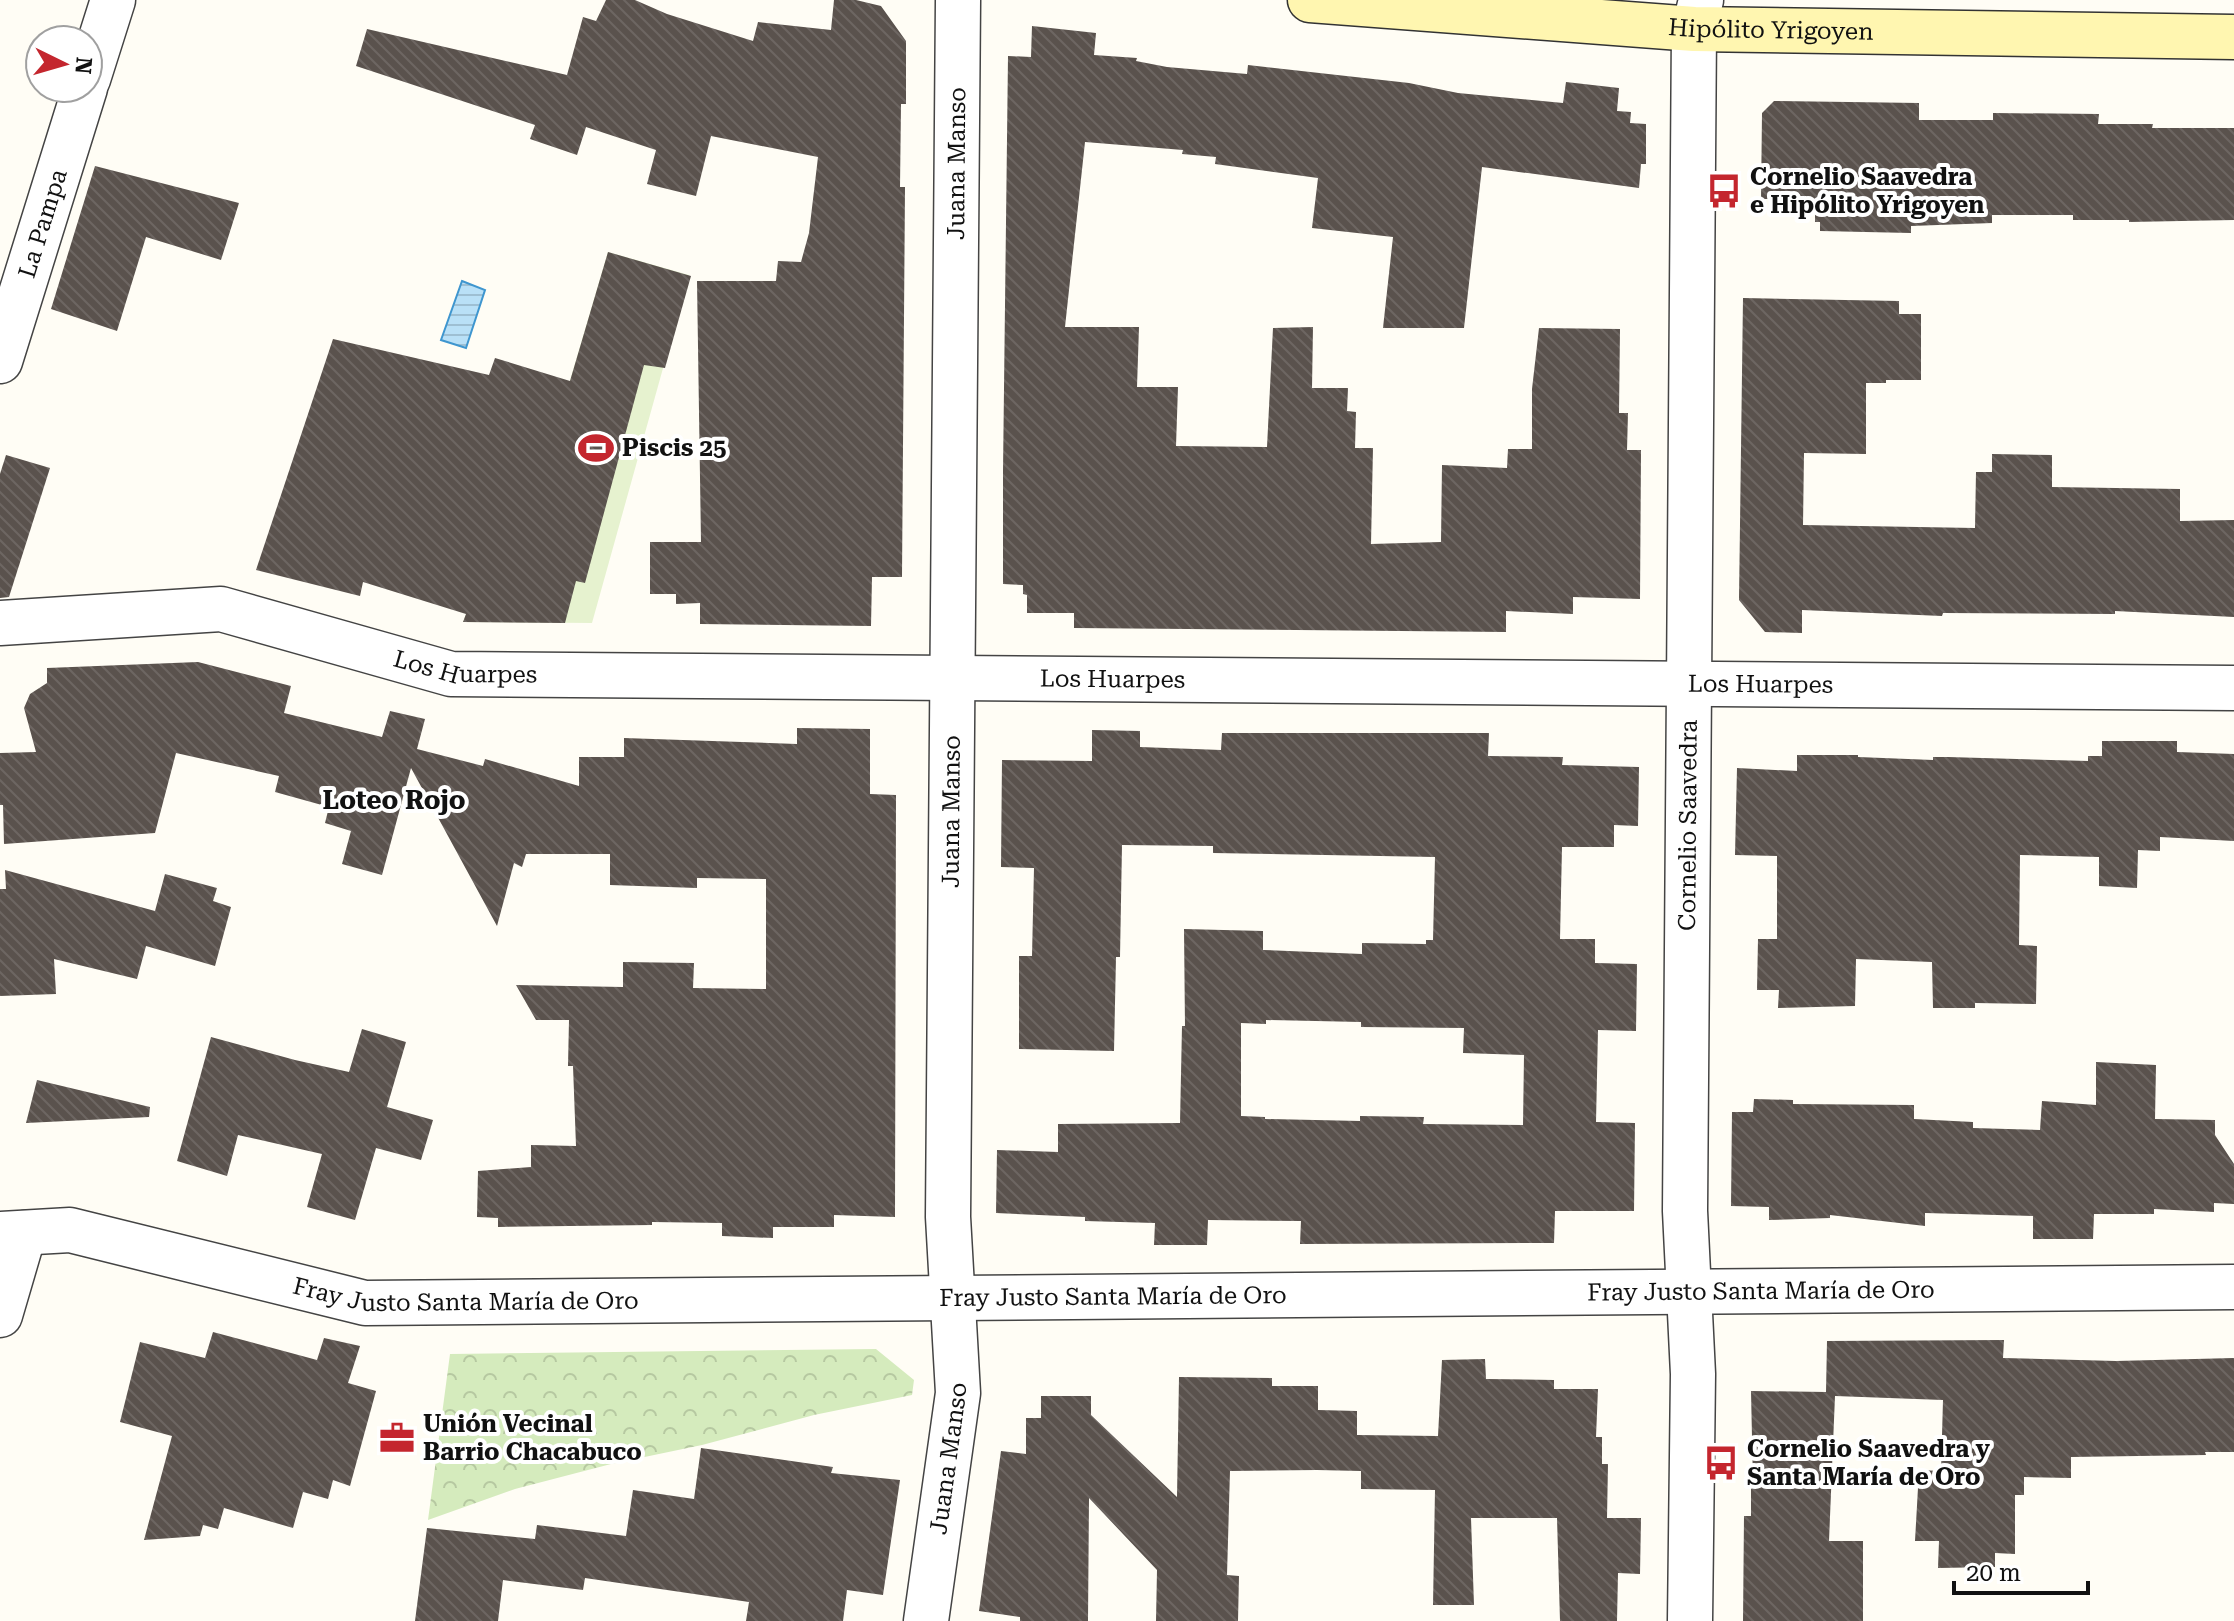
<svg xmlns="http://www.w3.org/2000/svg" width="2234" height="1621" font-family="'Roboto Serif',serif">
<style>
.park{fill:url(#park-crowns)}
.pitch{fill:#e6f2cf}
.water{fill:url(#water-rules);stroke:#3f96cf;stroke-width:2}
.building{fill:url(#building-back-hatch);fill-rule:evenodd}
.lines{fill:none;stroke-linecap:round;stroke-linejoin:round}
.minor-casing{stroke:#444;stroke-width:47}
.secondary-casing{stroke:#333;stroke-width:47}
.minor{stroke:#fff;stroke-width:44}
.secondary{stroke:#fff6b0;stroke-width:44}
.labels{text-anchor:middle;dominant-baseline:central;stroke-width:8;stroke-linejoin:round;paint-order:stroke}
.street-label{font-size:24px;fill:#111;stroke:#fff}
.poi-label{font-size:24px;font-weight:bold;fill:#111;stroke:#fff;text-anchor:start}
.neighbourhood-label{font-size:26px;font-weight:bold;fill:#111;stroke:#fff}
</style>
<defs>
<pattern id="park-crowns" width="20" height="18" patternUnits="userSpaceOnUse" patternTransform="scale(2)"><rect width="20" height="18" fill="#d5ebbd"/><path d="M2 6a3 3 0 1 1 6 0M12 15a3 3 0 1 1 6 0" fill="none" stroke="#b6c8a1"/></pattern>
<pattern id="water-rules" width="6" height="5" patternUnits="userSpaceOnUse" patternTransform="scale(2)"><rect width="6" height="5" fill="#b9e0f7"/><path d="M0 2.5h6" fill="none" stroke="#9ebfd3"/></pattern>
<pattern id="building-back-hatch" width="6" height="6" patternUnits="userSpaceOnUse" patternTransform="scale(2)"><rect width="6" height="6" fill="#5a524d"/><path d="M-1 5l2 2M0 0l6 6M5-1l2 2" fill="none" stroke="#6d6662"/></pattern>
</defs>
<rect width="100%" height="100%" fill="#fffdf5"/>
<polygon class="park" points="876,1349 914,1380 912,1395 814,1415 702,1445 611,1464 515,1489 428,1520 450,1354"/>
<polygon class="pitch" points="608,252 689,275 592,623 463,622 485,567 513,573"/>
<polygon class="water" points="462,281 485,290 466,348 441,340"/>
<g class="building">
<polygon points="606,0 635,0 667,14 753,41 758,22 831,30 834,0 856,0 881,6 906,41 906,104 901,104 900,187 905,187 902,577 872,577 871,626 700,624 700,603 676,604 676,594 650,594 650,542 701,542 697,281 776,281 778,261 801,262 809,233 818,157 711,136 696,196 647,184 656,150 586,127 577,155 530,139 535,125 356,66 367,29 567,75 583,17 596,21"/>
<polygon points="1032,26 1096,33 1094,55 1137,58 1136,61 1167,67 1247,74 1248,65 1409,83 1458,93 1563,103 1566,82 1619,88 1617,111 1631,112 1630,123 1646,124 1646,164 1641,164 1639,188 1482,167 1464,328 1383,328 1393,237 1312,228 1318,178 1215,164 1216,157 1182,154 1183,150 1085,142 1065,327 1139,327 1137,387 1178,387 1176,446 1267,447 1273,328 1313,327 1312,388 1348,388 1347,411 1356,412 1355,448 1373,448 1371,544 1441,542 1442,465 1507,468 1508,449 1532,449 1532,389 1539,328 1620,329 1619,413 1628,413 1627,450 1641,450 1640,599 1573,597 1573,614 1506,611 1506,632 1074,628 1074,613 1027,613 1027,595 1023,594 1023,585 1003,584 1003,472 1008,56 1031,57"/>
<polygon points="1774,101 1919,103 1919,120 1993,120 1993,113 2099,114 2098,124 2153,124 2152,128 2234,128 2234,220 2129,222 2129,220 2073,220 2073,215 1992,215 1992,223 1911,226 1911,233 1820,231 1820,222 1815,222 1815,199 1761,199 1762,113"/>
<polygon points="95,166 239,203 221,260 146,237 117,331 51,309"/>
<polygon points="608,252 691,276 665,368 644,365 585,583 576,581 565,623 463,622 466,614 363,582 360,596 256,570 333,339 489,375 495,358 570,381"/>
<polygon points="1743,298 1899,301 1899,314 1921,314 1921,380 1886,380 1886,383 1866,383 1866,454 1804,453 1803,525 1975,528 1976,472 1992,472 1992,454 2052,455 2052,487 2180,489 2180,521 2234,520 2234,617 2115,611 2115,614 1943,613 1942,616 1802,610 1802,633 1765,632 1739,600"/>
<polygon points="6,455 50,468 9,597 0,598 0,474"/>
<polygon points="198,662 291,686 284,713 382,737 390,711 425,719 417,749 483,766 485,759 579,786 579,757 624,757 624,738 797,744 797,728 870,729 870,794 896,795 895,1217 834,1215 834,1227 773,1227 773,1238 722,1236 722,1223 652,1222 652,1225 498,1227 498,1218 477,1217 478,1171 531,1167 531,1145 576,1146 573,1066 568,1066 569,1020 536,1020 516,985 623,987 623,962 694,963 693,988 766,989 766,879 697,878 697,888 610,885 610,854 526,854 522,867 514,863 497,926 411,768 382,875 342,864 351,831 325,823 329,807 275,792 279,776 176,753 155,833 4,844 3,805 0,805 0,753 36,752 24,708 30,694 47,683 47,668"/>
<path d="M1092,730L1140,731V747L1221,750L1222,733H1489L1488,756L1563,757L1562,765L1639,767L1638,826L1614,825V847H1562L1560,939H1595V963L1637,964L1636,1031L1598,1030L1596,1122L1635,1123L1634,1211H1555L1554,1243L1300,1244L1301,1221L1208,1220L1207,1245H1154L1155,1223L1085,1221V1217L996,1213L997,1150L1058,1152V1124L1180,1123L1182,1026H1185L1184,929L1263,931V950L1362,954V943L1426,944V940H1433L1435,857L1213,853V846L1122,845L1120,957H1116L1114,1051L1019,1049V956H1032L1034,868L1001,867L1002,760L1092,761ZM1266,1020L1361,1022V1027L1464,1028L1463,1053L1524,1055L1523,1125L1423,1124L1424,1117L1360,1116V1121L1265,1119V1117L1241,1116V1023L1266,1024Z"/>
<polygon points="2102,741 2177,741 2177,752 2234,754 2234,841 2160,837 2160,851 2138,850 2137,888 2099,886 2099,857 2020,855 2019,945 2037,946 2036,1004 1975,1003 1975,1008 1933,1008 1932,962 1856,959 1855,1006 1778,1008 1779,990 1757,990 1758,939 1777,939 1777,856 1735,855 1737,768 1797,771 1797,755 1858,755 1858,757 1933,760 1933,757 1948,757 2088,761 2088,756 2102,756"/>
<polygon points="5,870 155,911 165,874 217,888 213,901 231,907 215,966 146,946 137,979 54,959 56,994 0,996 0,889 6,889"/>
<polygon points="362,1029 406,1042 387,1107 433,1120 421,1160 376,1148 355,1220 307,1207 322,1154 238,1135 227,1176 177,1161 211,1037 295,1060 349,1072"/>
<polygon points="2096,1062 2156,1065 2155,1119 2215,1120 2215,1135 2234,1164 2234,1204 2214,1203 2214,1212 2154,1209 2154,1214 2094,1214 2093,1239 2033,1239 2033,1216 1925,1213 1925,1226 1830,1215 1830,1218 1769,1220 1769,1207 1731,1206 1732,1112 1753,1112 1754,1099 1793,1100 1793,1104 1914,1105 1914,1119 1973,1122 1973,1128 2040,1130 2042,1101 2096,1105"/>
<polygon points="37,1080 150,1107 149,1117 26,1123"/>
<polygon points="213,1332 317,1360 324,1338 360,1346 348,1383 376,1391 350,1486 333,1480 328,1499 303,1492 293,1528 224,1508 218,1529 203,1525 200,1536 144,1540 172,1436 120,1422 140,1342 205,1358"/>
<polygon points="2004,1340 2003,1358 2116,1361 2234,1358 2234,1452 2205,1452 2206,1455 2071,1457 2071,1478 2024,1477 2024,1495 2015,1495 2015,1554 1995,1553 1995,1567 1938,1568 1939,1541 1915,1541 1919,1470 1941,1471 1943,1400 1835,1396 1829,1541 1863,1541 1863,1621 1743,1621 1744,1516 1751,1516 1751,1484 1753,1484 1751,1391 1826,1392 1827,1341"/>
<polygon points="1485,1359 1486,1379 1554,1380 1554,1389 1598,1389 1596,1437 1602,1437 1602,1464 1608,1464 1607,1518 1641,1518 1640,1574 1618,1573 1617,1621 1560,1621 1557,1518 1471,1518 1474,1605 1433,1605 1435,1490 1361,1489 1361,1471 1317,1470 1230,1471 1227,1575 1239,1576 1238,1621 1156,1621 1157,1570 1089,1498 1088,1621 1020,1621 1020,1617 979,1611 1001,1451 1026,1454 1026,1418 1041,1418 1041,1396 1091,1396 1091,1415 1177,1497 1179,1377 1272,1378 1272,1386 1318,1386 1318,1410 1357,1411 1357,1435 1438,1436 1442,1360"/>
<polygon points="701,1448 833,1467 831,1473 900,1480 883,1595 847,1590 843,1621 746,1621 749,1602 585,1578 583,1590 503,1580 498,1621 415,1621 427,1528 535,1539 537,1525 626,1536 633,1490 694,1499"/>
</g>
<g class="lines">
<g class="minor-casing">
<g id="minor">
<polyline points="88,79 113,0"/>
<path id="s1" d="M0,361L85,88"/>
<path id="s2" d="M0,623L221,609L451,674L2234,688"/>
<path id="s3" d="M0,1234L70,1230L365,1303L2234,1287"/>
<polyline points="0,1315 24,1233"/>
<path id="s4" d="M926,1621L958,1393L948,1217L958,0"/>
<path id="s5" d="M1690,1621L1693,1374L1685,1211L1694,29L1701,0"/>
</g>
</g>
<g class="secondary-casing">
<g id="secondary">
<path id="s6" d="M1310,0L1694,29L2234,37"/>
</g>
</g>
<use href="#minor" class="minor"/>
<use href="#secondary" class="secondary"/>
</g>
<defs>
<g id="bus-bare" transform="scale(2.76)"><path d="M-5-6H5V4H4V6H2V4H-2V6H-4V4H-5ZM-3.5-4V0h7V-4ZM-3.5 1.2v1.5H-2V1.2ZM2 1.2v1.5H3.5V1.2Z" fill="#c4262e" stroke="#fff" stroke-width="2.5" paint-order="stroke"/></g>
<g id="stadium-bare" transform="scale(2.76)"><path d="M0-5a6.5 5 0 1 0 0 10a6.5 5 0 1 0 0-10ZM-3.5-1.8h7v3.6h-7Z" fill="#c4262e" stroke="#fff" stroke-width="2.5" paint-order="stroke"/></g>
<g id="office-bare" transform="scale(2.76)"><path d="M-6-3h4V-5.5h4V-3h4V5H-6ZM-1-4.5V-3h2v-1.5ZM-6 0V1H6V0Z" fill="#c4262e" stroke="#fff" stroke-width="2.5" paint-order="stroke"/></g>
</defs>
<g fill-rule="evenodd">
<use href="#bus-bare" x="1724" y="191"/>
<use href="#stadium-bare" x="596" y="448"/>
<use href="#office-bare" x="397" y="1438"/>
<use href="#bus-bare" x="1721" y="1463"/>
</g>
<g class="labels">
<g class="street-label">
<text stroke="none"><textPath href="#s6" startOffset="462">Hipólito Yrigoyen</textPath></text>
<text stroke="none"><textPath href="#s4" startOffset="1460">Juana Manso</textPath></text>
<text stroke="none"><textPath href="#s1" startOffset="144">La Pampa</textPath></text>
<text stroke="none"><textPath href="#s2" startOffset="474">Los Huarpes</textPath></text>
<text stroke="none"><textPath href="#s2" startOffset="1122">Los Huarpes</textPath></text>
<text stroke="none"><textPath href="#s2" startOffset="1770">Los Huarpes</textPath></text>
<text stroke="none"><textPath href="#s4" startOffset="812">Juana Manso</textPath></text>
<text stroke="none"><textPath href="#s5" startOffset="796">Cornelio Saavedra</textPath></text>
<text stroke="none"><textPath href="#s3" startOffset="474">Fray Justo Santa María de Oro</textPath></text>
<text stroke="none"><textPath href="#s3" startOffset="1770">Fray Justo Santa María de Oro</textPath></text>
<text stroke="none"><textPath href="#s3" startOffset="1122">Fray Justo Santa María de Oro</textPath></text>
<text stroke="none"><textPath href="#s4" startOffset="164">Juana Manso</textPath></text>
</g>
<g class="poi-label">
<text x="1750" y="177">Cornelio Saavedra<tspan x="1750" dy="28">e Hipólito Yrigoyen</tspan></text>
<text x="622" y="448">Piscis 25</text>
<text x="423" y="1424">Unión Vecinal<tspan x="423" dy="28">Barrio Chacabuco</tspan></text>
<text x="1747" y="1449">Cornelio Saavedra y<tspan x="1747" dy="28">Santa María de Oro</tspan></text>
</g>
<g class="neighbourhood-label">
<text x="394" y="800">Loteo Rojo</text>
</g>
</g>
<g transform="translate(64 64) rotate(95)"><circle r="38" fill="#ffffff" stroke="#a0a0a0" stroke-width="2"/>
<path d="M0-6L14 30L0 20L-14 30Z" fill="#c4262e"/>
<text y="-12" font-size="22" font-weight="bold" text-anchor="middle" fill="#111111">N</text>
</g>
<path d="M1954 1581v12h134v-12" fill="none" stroke="#111111" stroke-width="4"/>
<text x="1966" y="1581" font-size="24" fill="#111111" stroke="#ffffff" stroke-width="6" paint-order="stroke">20 m</text>
</svg>
